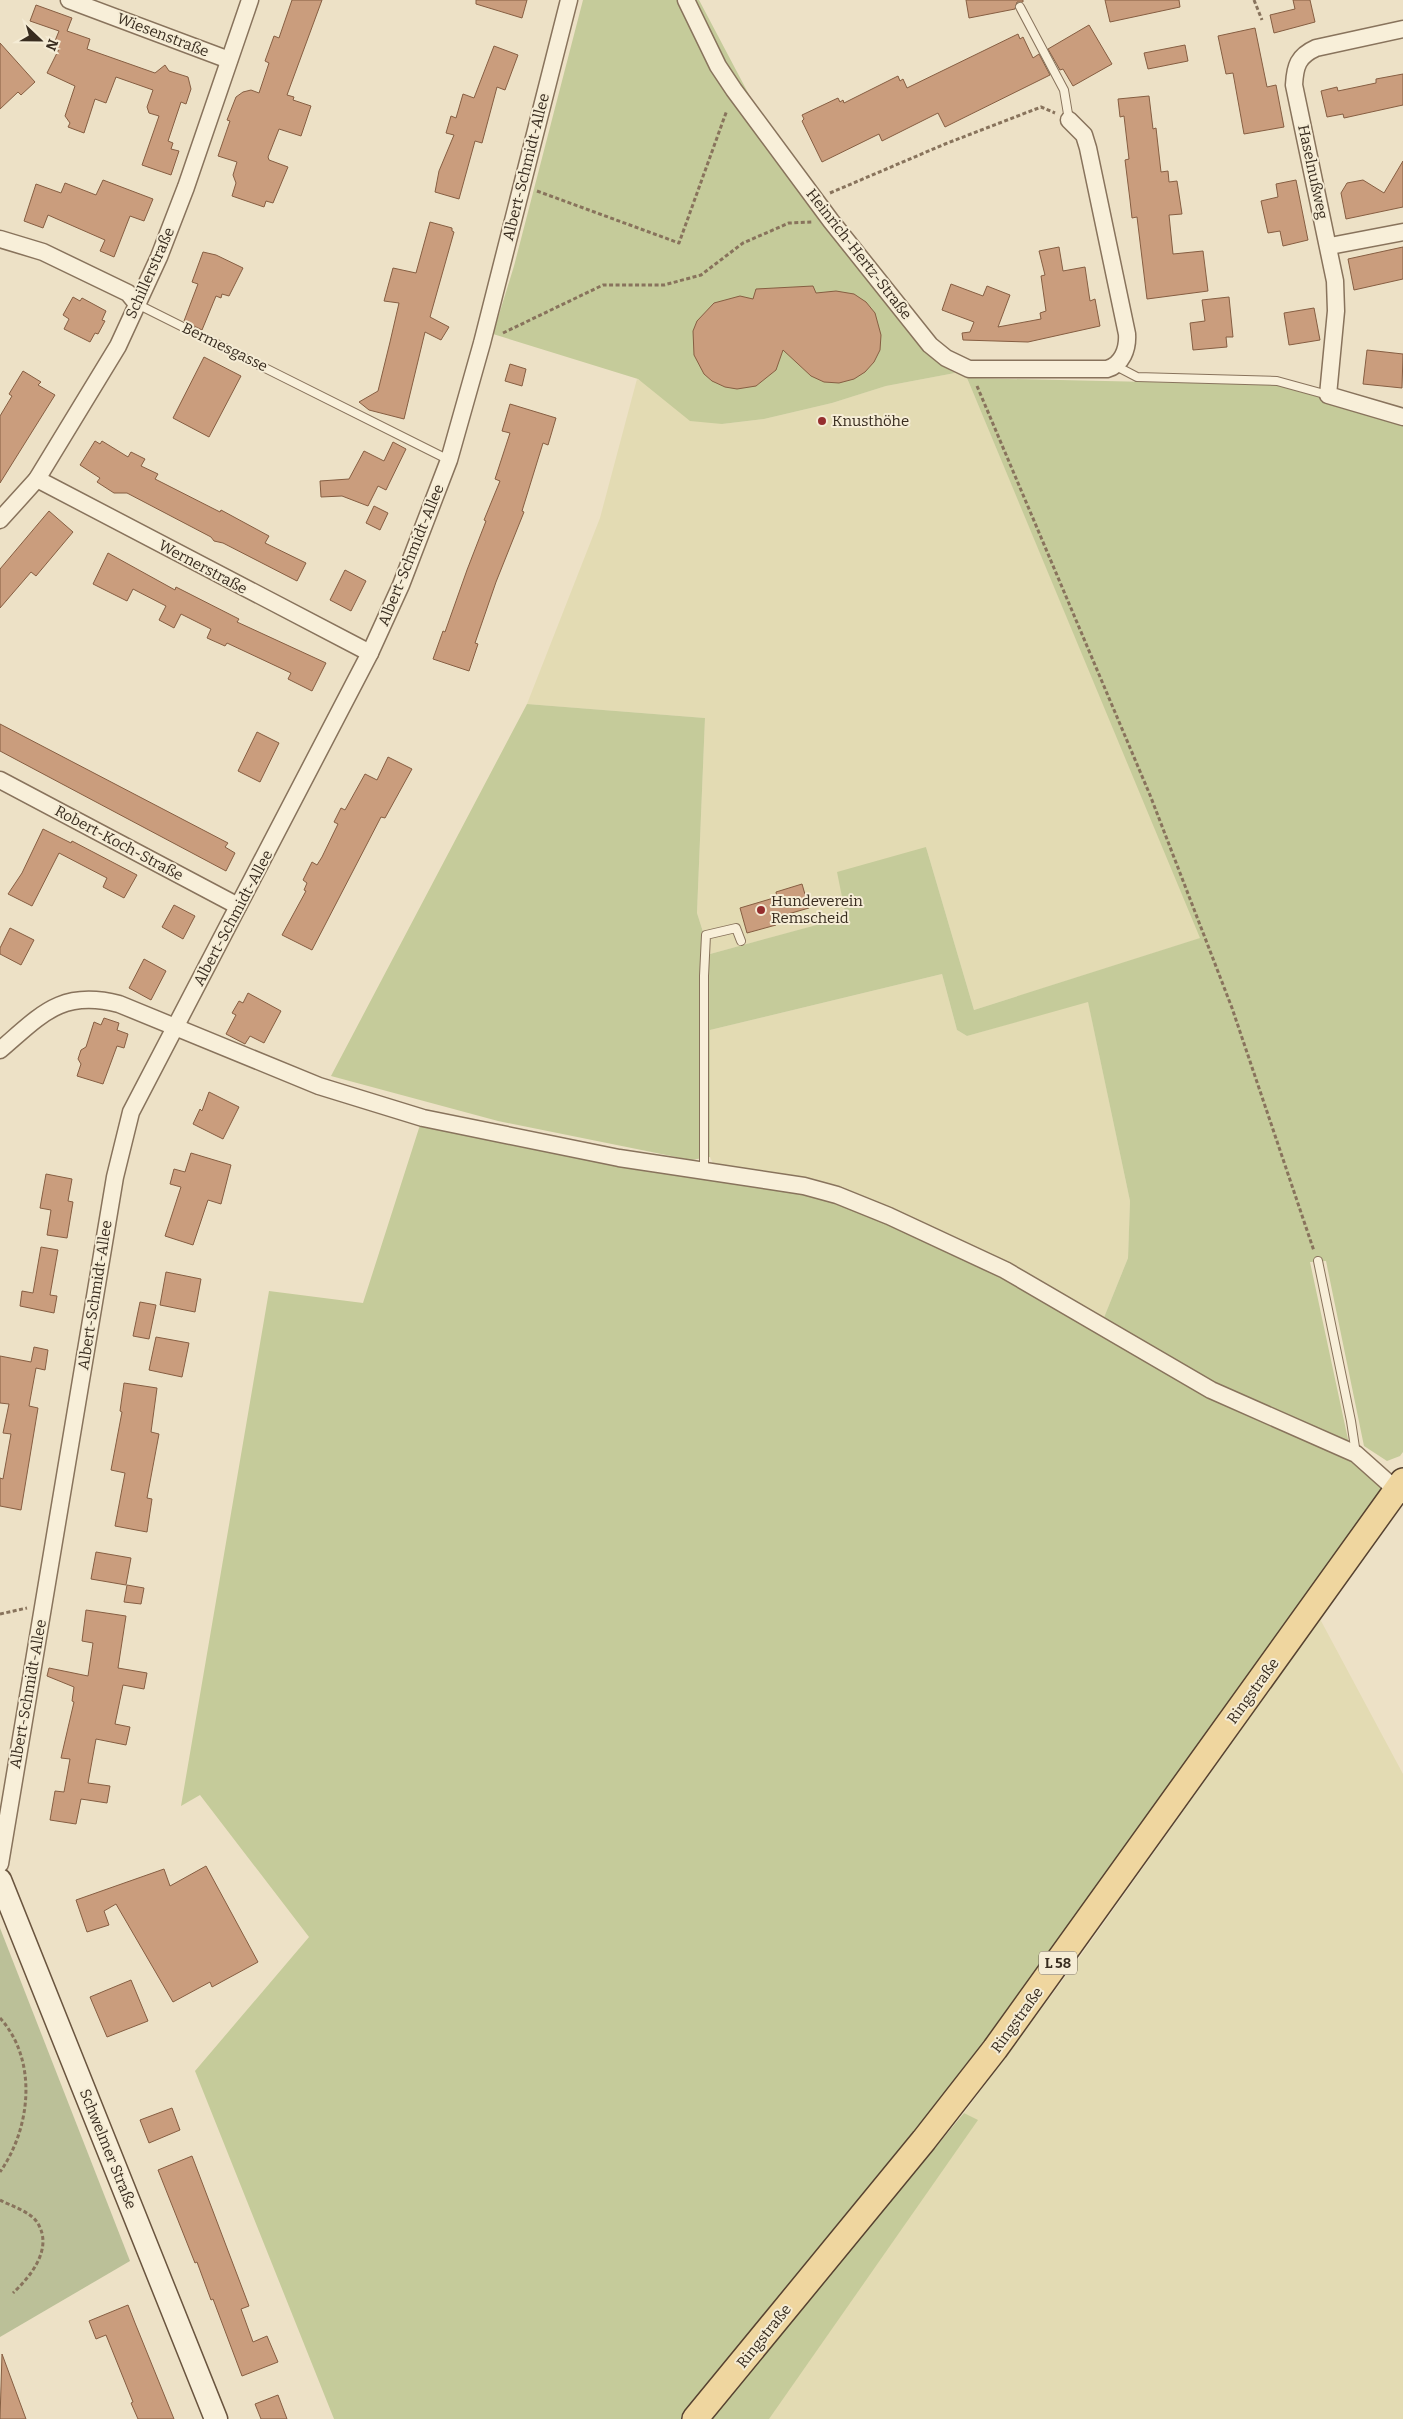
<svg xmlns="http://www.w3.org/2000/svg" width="1403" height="2419" font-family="Bitter,serif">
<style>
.farmland{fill:#e3dbb3}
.green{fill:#c5cb9a}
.cemetery{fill:#bbc098}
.building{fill:#ca9d7d;stroke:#865e42}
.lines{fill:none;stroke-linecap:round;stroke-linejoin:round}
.lane-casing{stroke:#88735c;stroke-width:10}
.street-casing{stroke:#88735c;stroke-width:19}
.secondary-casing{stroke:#6a553f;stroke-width:25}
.primary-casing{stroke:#564230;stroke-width:28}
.path{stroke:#88735c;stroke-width:3;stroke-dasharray:4 2.5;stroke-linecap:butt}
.lane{stroke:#f8efd9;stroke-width:8}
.street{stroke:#f8efd9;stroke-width:16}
.secondary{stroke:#f8efd9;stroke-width:22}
.primary{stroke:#efd69f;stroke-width:25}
.poi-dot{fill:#952e2e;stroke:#f5ecd5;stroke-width:2}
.labels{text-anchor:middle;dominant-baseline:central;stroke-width:4;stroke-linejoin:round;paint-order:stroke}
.shield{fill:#f5ecd5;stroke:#716656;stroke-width:1}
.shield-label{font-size:14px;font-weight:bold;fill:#382c1f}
.street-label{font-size:15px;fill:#382c1f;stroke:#f5ecd5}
.poi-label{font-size:15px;fill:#382c1f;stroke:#f5ecd5;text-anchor:start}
</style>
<rect width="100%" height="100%" fill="#ede1c6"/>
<g class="farmland">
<polygon points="955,373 967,378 1201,938 974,1010 926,847 847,917 710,954 697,913 705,718 527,704 600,518 637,379 722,424 764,419 832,403 886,386"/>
<polygon points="942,974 957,1030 967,1036 1088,1001 1130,1201 1128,1258 1103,1320 715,1167 710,1157 710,1030"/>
<polygon points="1320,1619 1403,1774 1403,2419 768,2419 977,2120 964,2113 1074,1965"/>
</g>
<g class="green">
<polygon points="583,0 699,0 755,106 936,361 955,373 886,386 832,403 764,419 722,424 690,421 638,379 493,334 514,266"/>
<polygon points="967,378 1279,385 1403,422 1403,1452 1400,1456 1387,1461 1364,1446 1326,1261 1310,1262 1349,1444 1213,1384 1103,1320 1128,1258 1130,1201 1088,1002 967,1036 957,1030 942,974 710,1030 710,1157 691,1160 498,1121 331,1076 527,704 705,718 697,913 710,954 846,917 837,872 926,847 974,1010 1200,938"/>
<polygon points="420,1125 777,1188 824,1198 890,1223 975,1263 1355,1460 1383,1490 957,2083 681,2419 334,2419 195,2071 309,1937 200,1795 181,1806 269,1291 363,1303"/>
<polygon points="964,2113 978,2120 769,2419 711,2419"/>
</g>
<polygon class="cemetery" points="0,1928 130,2261 0,2337"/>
<g class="building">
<polygon points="292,0 322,0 287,95 294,97 293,100 311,106 301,136 279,129 268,157 269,160 288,167 273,203 266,201 264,207 232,196 236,183 233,175 237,162 218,156 230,121 227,120 236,97 243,92 251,90 259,93 269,63 265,61 274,36 279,38"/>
<polygon points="476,0 527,0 522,18 476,4"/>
<polygon points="966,0 1023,0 1023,2 1017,2 1015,9 969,18"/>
<polygon points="1105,0 1179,0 1180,7 1110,22"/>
<polygon points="1293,0 1310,0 1315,22 1274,33 1270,15 1295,9"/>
<polygon points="36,5 72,18 67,31 90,39 87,49 155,73 165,65 169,71 188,77 191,89 186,104 181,102 168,141 173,143 171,149 179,151 171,175 142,165 159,116 149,113 147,107 153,90 116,77 106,103 95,99 84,133 68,127 70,123 65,116 75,86 47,73 59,49 53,46 59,31 30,21"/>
<polygon points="1089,25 1112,64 1073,86 1063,69 1060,70 1048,49"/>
<polygon points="1255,28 1267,87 1276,85 1284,127 1244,134 1233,73 1226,74 1218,36"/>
<polygon points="1018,34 1020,39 1023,37 1033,58 1039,54 1050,75 945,127 938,113 882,141 879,134 822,162 802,121 804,119 802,115 838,98 840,102 843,100 844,103 898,76 900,81 903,79 907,88"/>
<polygon points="0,43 35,82 21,95 18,92 0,109"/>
<polygon points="1185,45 1188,61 1148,69 1144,53"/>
<polygon points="494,46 518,55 505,90 497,87 482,143 475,141 459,199 435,192 439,171 454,135 446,133 451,116 456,118 463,94 474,98"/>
<polygon points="1403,74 1403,105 1344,118 1343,114 1327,117 1321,91 1337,87 1338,91 1376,83 1376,79"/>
<polygon points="1149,96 1153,129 1156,128 1161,172 1168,171 1169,182 1177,181 1182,214 1169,215 1173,254 1203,251 1208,291 1147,299 1137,217 1132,218 1130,200 1125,160 1129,159 1124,116 1120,117 1118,99"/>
<polygon points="1403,161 1403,207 1346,219 1341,193 1347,183 1363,180 1384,193"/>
<polygon points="103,180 153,199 144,221 130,216 114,257 100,251 105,240 48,215 43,228 24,221 36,184 61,193 65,183 96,195"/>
<polygon points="1296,180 1308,240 1283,246 1280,231 1268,233 1261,201 1278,197 1276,184"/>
<polygon points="430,222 452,228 452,231 454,232 430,317 449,327 441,340 425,332 404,419 369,410 359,402 378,391 390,342 399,303 384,301 393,268 416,273"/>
<polygon points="1059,247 1063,271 1085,267 1090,301 1095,299 1100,326 1028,342 963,340 962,333 970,332 974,322 942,310 951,284 983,296 987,286 1010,295 998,327 1041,319 1040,313 1046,311 1041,276 1045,275 1039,251"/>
<polygon points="1403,247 1403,279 1354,290 1348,259"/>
<polygon points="203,252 216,255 243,268 229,296 222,294 221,298 216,296 202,330 184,321 198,284 192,282"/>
<polygon points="813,286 816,293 836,291 854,294 866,302 875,313 881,335 880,350 874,362 865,372 854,379 839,383 824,382 811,376 783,350 776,370 756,386 737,389 725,387 712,381 704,374 694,355 693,331 697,321 714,303 740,296 753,299 756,289"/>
<polygon points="73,297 80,301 82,298 106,311 102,320 105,321 98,334 95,333 90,342 64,329 69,319 63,315"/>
<polygon points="1229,297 1233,337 1226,337 1227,347 1193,350 1190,323 1205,321 1202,300"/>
<polygon points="1314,308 1320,340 1289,345 1284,313"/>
<polygon points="1367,350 1403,354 1402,388 1363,384"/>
<polygon points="204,357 241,376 209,437 173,418"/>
<polygon points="510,364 526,369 522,386 505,381"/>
<polygon points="23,371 41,382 38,385 55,395 0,483 0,416 12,396 9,394"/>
<polygon points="510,404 556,418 548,445 543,443 522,511 524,512 496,582 475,643 478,644 469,671 433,659 443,631 445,632 467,570 486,521 484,520 500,481 495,479 510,433 502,431"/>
<polygon points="95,441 100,444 102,441 128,457 131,452 145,459 141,466 158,474 155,479 220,512 221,510 269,536 265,543 306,563 297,581 223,543 214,541 211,537 127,493 114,493 97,482 100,478 80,465"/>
<polygon points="393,442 406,449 386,490 378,486 368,506 342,496 321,497 320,481 349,479 364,451 384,461"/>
<polygon points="374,506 388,513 380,530 366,523"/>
<polygon points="49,511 73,532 36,576 31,572 0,608 0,569"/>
<polygon points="108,553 175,590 176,587 239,619 237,622 326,663 312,691 288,679 291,673 227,643 225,646 207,638 211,629 181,614 174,628 159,620 166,606 133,589 127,601 93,584"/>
<polygon points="345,570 366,581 351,611 330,600"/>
<polygon points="0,724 228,843 225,847 235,853 226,871 0,751"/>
<polygon points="257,732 279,743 260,782 238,771"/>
<polygon points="388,757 412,769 385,818 381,817 312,950 282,935 306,891 304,890 307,883 303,880 312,862 317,865 322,857 338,824 334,822 341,808 345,810 365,774 377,780"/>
<polygon points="43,829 71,843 72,841 137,875 124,898 103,887 107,878 59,853 32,906 8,894 22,873"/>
<polygon points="802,884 809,908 774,918 776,925 747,933 740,908 777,897 776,892"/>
<polygon points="174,905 195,916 183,939 162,927"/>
<polygon points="10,928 34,940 21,965 0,954 0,948"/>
<polygon points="144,959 166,971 151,1000 129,988"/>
<polygon points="248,993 281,1011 264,1043 250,1036 245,1044 226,1034 236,1015 232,1013 239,1001 243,1003"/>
<polygon points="104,1018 119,1023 117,1030 128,1034 124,1048 117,1046 103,1084 77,1076 81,1064 78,1059 81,1050 86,1047 94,1022 101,1025"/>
<polygon points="209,1092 239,1107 223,1139 193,1124 200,1109 202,1111"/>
<polygon points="191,1153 231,1165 221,1204 208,1200 193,1245 165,1236 181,1187 170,1184 174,1169 185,1172"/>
<polygon points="46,1174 72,1179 68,1201 73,1202 67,1238 47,1235 51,1210 40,1208"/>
<polygon points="41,1247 58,1250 50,1295 57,1296 54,1313 20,1306 22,1291 33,1293"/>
<polygon points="166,1272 201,1279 195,1312 160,1305"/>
<polygon points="140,1302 156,1305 149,1339 133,1336"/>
<polygon points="156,1337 189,1343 182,1377 149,1370"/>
<polygon points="34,1347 48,1350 45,1370 36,1368 29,1406 38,1408 21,1510 0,1506 0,1478 3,1479 11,1434 3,1433 9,1404 0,1403 0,1356 31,1362"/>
<polygon points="124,1383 157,1388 151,1432 159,1434 147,1498 152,1499 147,1532 115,1526 125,1473 111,1470 122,1412 120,1411"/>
<polygon points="96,1552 131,1558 126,1585 91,1579"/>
<polygon points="127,1585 144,1588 141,1604 124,1602"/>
<polygon points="86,1610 126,1616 118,1668 147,1673 144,1689 123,1685 115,1724 130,1727 126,1745 96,1739 88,1783 110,1786 107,1803 81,1799 76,1824 50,1820 55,1791 64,1792 70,1759 61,1758 74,1702 72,1701 74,1687 47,1676 49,1668 88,1676 93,1643 82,1641"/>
<polygon points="206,1866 258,1962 212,1987 210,1982 173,2002 116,1904 104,1911 109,1925 87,1932 76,1900 164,1869 170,1886"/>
<polygon points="131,1980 148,2021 107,2037 90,1997"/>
<polygon points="172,2108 180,2130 149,2143 140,2120"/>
<polygon points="192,2156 249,2306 241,2309 253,2342 267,2336 278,2362 242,2376 213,2299 211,2300 197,2262 195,2263 158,2170"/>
<polygon points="128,2305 135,2323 174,2419 138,2419 131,2403 133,2402 106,2335 96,2339 89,2321"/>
<polygon points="2,2354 26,2419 0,2419"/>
<polygon points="278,2395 287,2419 261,2419 255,2404"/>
</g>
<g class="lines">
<g class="lane-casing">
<g id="lane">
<polyline points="1020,7 1064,90 1069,120"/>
<polyline points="137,304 449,460"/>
<polyline points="1116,366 1137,377 1277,381 1328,395"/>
<polyline points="704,1171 704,976 706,935 736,928 741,941"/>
<polyline points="1318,1261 1351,1421 1356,1454"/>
</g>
</g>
<g class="street-casing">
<g id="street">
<polyline points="69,0 229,60"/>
<path d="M686,0L718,66L734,90L831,221L930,345L946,358L969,369H1107C1122,365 1128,349 1127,334L1088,148L1084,135L1069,120"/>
<path d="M1403,29L1316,48C1298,56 1295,66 1294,85L1335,281L1336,311L1328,395L1403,417"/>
<polyline points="0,239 43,252 128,293 137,304"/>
<polyline points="1330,246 1403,232"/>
<polyline points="37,479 370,653"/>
<polyline points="0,520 37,479 118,346 159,257 186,187 250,0"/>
<polyline points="0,780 238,906"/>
<path d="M0,1050C41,1015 61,989 119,1004L319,1086L423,1118L619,1158L804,1186L837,1195L889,1216L1005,1270L1211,1390L1356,1454L1402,1495"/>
<polyline points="0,1864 115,1177 131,1112 370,653 401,585 449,460 482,343 569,0"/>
</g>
</g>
<g class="secondary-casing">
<polyline id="secondary" points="0,1880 216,2419"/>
</g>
<g class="primary-casing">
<polyline id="primary" points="695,2419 924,2140 995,2049 1403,1481"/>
</g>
<g class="path">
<polyline points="1254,0 1262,20"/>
<polyline points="537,191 679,243 727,110"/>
<polyline points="830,193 945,144 1041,107 1055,113"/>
<polyline points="503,333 603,285 664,285 701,275 743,243 789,223 812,222"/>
<polyline points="977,386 1150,795 1232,1008 1314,1251"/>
<polyline points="0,1614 27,1608"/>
<path d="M0,2018C38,2060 31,2128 0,2172"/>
<path d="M0,2200C11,2206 29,2211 37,2222C54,2248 31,2276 13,2293"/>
</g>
<use href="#lane" class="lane"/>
<use href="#street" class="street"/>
<use href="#secondary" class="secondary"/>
<use href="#primary" class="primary"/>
</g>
<g class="poi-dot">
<circle cx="822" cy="421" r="5"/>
<circle cx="761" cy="910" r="5"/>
</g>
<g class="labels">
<rect class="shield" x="1039" y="1951.5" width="38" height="23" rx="4"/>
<g class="shield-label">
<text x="1058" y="1963">L 58</text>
</g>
<g class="street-label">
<text transform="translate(163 35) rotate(21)">Wiesenstraße</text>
<text transform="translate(526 167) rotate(-76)">Albert-Schmidt-Allee</text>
<text transform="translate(1313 172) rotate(78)">Haselnußweg</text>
<text transform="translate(859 254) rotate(52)">Heinrich-Hertz-Straße</text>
<text transform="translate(150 273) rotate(-66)">Schillerstraße</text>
<text transform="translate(225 347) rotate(26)">Bermesgasse</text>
<text transform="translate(411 555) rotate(-68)">Albert-Schmidt-Allee</text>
<text transform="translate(203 567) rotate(28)">Wernerstraße</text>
<text transform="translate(119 843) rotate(28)">Robert-Koch-Straße</text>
<text transform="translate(233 918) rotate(-62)">Albert-Schmidt-Allee</text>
<text transform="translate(95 1295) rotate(-81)">Albert-Schmidt-Allee</text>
<text transform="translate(1253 1691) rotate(-54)">Ringstraße</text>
<text transform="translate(28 1694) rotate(-80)">Albert-Schmidt-Allee</text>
<text transform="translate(1017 2020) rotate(-54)">Ringstraße</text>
<text transform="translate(108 2149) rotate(68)">Schwelmer Straße</text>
<text transform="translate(764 2336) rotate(-51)">Ringstraße</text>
</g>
<g class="poi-label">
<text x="832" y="421">Knusthöhe</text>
<text x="771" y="901">Hundeverein<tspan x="771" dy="17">Remscheid</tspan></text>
</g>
</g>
<g transform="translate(40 40) rotate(112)" stroke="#f5ecd5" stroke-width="4" paint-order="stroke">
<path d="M0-4L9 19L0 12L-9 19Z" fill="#382c1f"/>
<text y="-8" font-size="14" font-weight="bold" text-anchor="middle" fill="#382c1f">N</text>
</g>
</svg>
